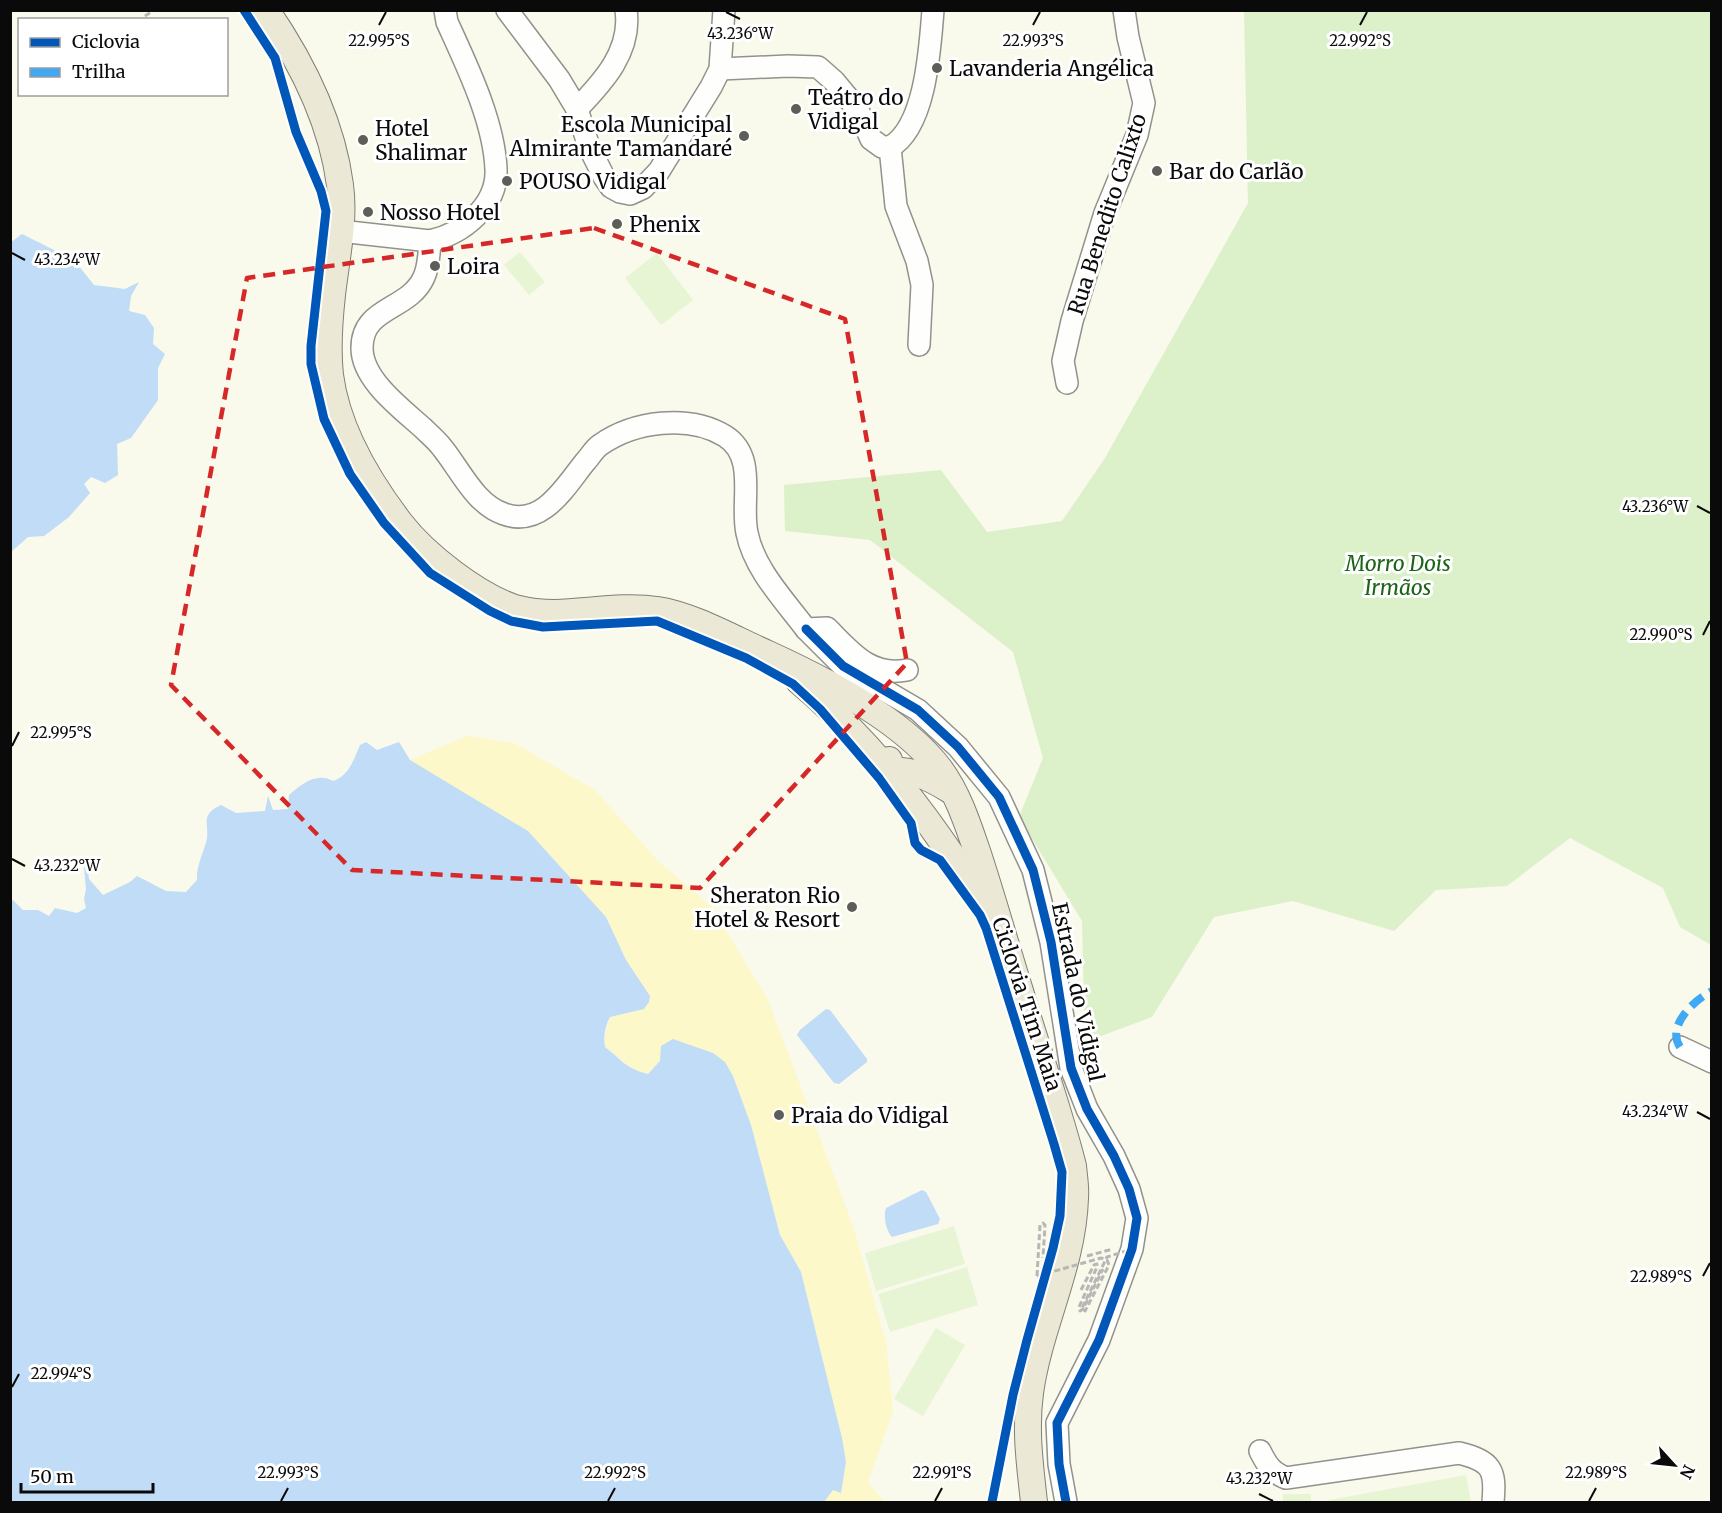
<svg xmlns="http://www.w3.org/2000/svg" width="1722" height="1513" font-family="Merriweather,serif">
<style>
.green{fill:#dcf1ca}
.sand{fill:#fcf8ca}
.pitch{fill:#e8f5d4}
.water{fill:#c0dcf6}
.lines{fill:none;stroke-linecap:round;stroke-linejoin:round}
.minor-casing{stroke:#92928c;stroke-width:24}
.major-casing{stroke:#7f7f79;stroke-width:28}
.path{stroke:#b7b7b5;stroke-width:3;stroke-dasharray:6 3;stroke-linecap:butt}
.minor{stroke:#fefefc;stroke-width:21}
.major{stroke:#ebe9d5;stroke-width:26}
.path-bridge{stroke:#b7b7b5;stroke-width:3;stroke-dasharray:6 3;stroke-linecap:butt}
.quiet{stroke:#3fa9f5;stroke-width:8;stroke-dasharray:15 8;stroke-linecap:butt}
.cycleway-casing{stroke:#fff;stroke-width:13}
.cycleway{stroke:#0057b8;stroke-width:9}
.marked{fill:none;stroke:#d62828;stroke-width:4.5;stroke-dasharray:12 8;stroke-linejoin:round}
.ticks{fill:none;stroke:#0a0a0a;stroke-width:2}
.poi-dot{fill:#5e5e59;stroke:#fff;stroke-width:2}
.labels{text-anchor:middle;dominant-baseline:central;stroke-width:6;stroke-linejoin:round;paint-order:stroke}
.poi-label{font-size:21px;fill:#0a0a0a;stroke:#fff;text-anchor:start}
.street-label{font-size:21px;fill:#0a0a0a;stroke:#fff}
.park-label{font-size:21px;font-style:italic;fill:#1c6417;stroke:#fff}
.ticks-label{font-size:15px;text-anchor:middle;fill:#0a0a0a;stroke:#fff;stroke-width:6;stroke-linejoin:round;paint-order:stroke}
</style>
<rect width="100%" height="100%" fill="#f9f9ec"/>
<polygon class="green" points="1244,11 1711,11 1711,945 1680,927 1663,888 1570,838 1507,886 1436,890 1394,931 1293,901 1214,917 1152,1017 1085,1042 1082,921 1019,817 1043,758 1013,652 870,540 785,531 784,485 941,470 987,532 1062,521 1105,458 1248,203"/>
<path class="sand" d="M467,736L514,743L595,790L658,861L712,907L768,1000L853,1226L886,1342L893,1411L868,1483L885,1502H824L833,1490L841,1492L846,1462L842,1438L801,1272L780,1235L751,1125L733,1076L713,1053L700,1050L660,1061L648,1074C624,1067 624,1060 605,1047L604,1040L610,1017L617,1015L650,996L626,960L606,917L410,760Z"/>
<g class="pitch">
<polygon points="520,252 545,282 529,295 504,265"/>
<polygon points="657,253 693,300 661,325 625,278"/>
<polygon points="954,1226 965,1264 876,1291 865,1253"/>
<polygon points="967,1267 978,1305 890,1332 878,1294"/>
<polygon points="936,1328 965,1345 923,1416 894,1399"/>
<polygon points="1466,1475 1471,1502 1329,1502 1329,1500"/>
<rect x="1283" y="1494" width="28" height="8"/>
</g>
<g class="water">
<polygon points="22,234 74,260 94,285 125,289 139,282 131,296 129,311 145,315 154,328 153,344 165,354 158,368 158,400 131,438 117,444 118,475 105,483 91,477 84,484 90,493 69,517 44,536 28,537 11,552 10,243"/>
<path d="M366,742L377,750L399,742L410,760L528,831L606,917L626,960L650,996L649,1002L644,1009L610,1017C605,1026 603,1038 605,1047C622,1060 625,1068 648,1074L660,1061L661,1046L673,1039L713,1053L725,1062L733,1076L751,1125L780,1235L801,1272L842,1438L846,1462L841,1493L833,1490L824,1502H11V901L13,900L23,910H38L49,916L55,908L77,913L86,908L84,899L86,889L83,857L87,864L89,879L103,895L130,882L137,876L166,891L186,892L197,880C196,865 204,853 207,838C208,831 206,824 207,818C209,811 215,808 221,805L236,813L265,811L268,796L273,810L288,809L289,795C302,784 316,772 333,781C349,776 354,759 360,745Z"/>
<polygon points="826,1009 830,1010 867,1059 867,1062 839,1084 834,1083 797,1035 800,1030"/>
<path d="M922,1190L926,1192L940,1219L938,1224L892,1237C886,1231 883,1216 886,1208Z"/>
</g>
<g class="lines">
<g class="minor-casing">
<g id="minor">
<polyline points="507,10 559,79 577,109 589,147 604,177 611,187 620,192 630,194 643,188 659,171 711,87 720,69 724,10"/>
<polyline points="720,69 788,66 818,67 834,81 858,110 871,139 882,147 890,147"/>
<path d="M577,109C603,82 632,51 626,10"/>
<polyline points="890,147 896,206 917,261 922,285 919,345"/>
<path d="M890,147C926,127 930,47 933,10"/>
<path d="M340,231L430,241C462,234 498,206 496,169C494,121 467,66 447,22L445,10"/>
<path d="M430,241C429,253 429,266 424,277C409,311 362,306 362,348C362,380 402,409 424,429C429,434 435,439 440,445C459,467 474,504 504,514C542,528 565,487 585,462C590,457 594,449 600,445C634,421 689,414 725,436C758,457 740,502 747,533C754,569 785,601 806,629L827,628C851,652 870,677 907,670"/>
<polyline points="1067,383 1063,361 1072,321 1105,213 1137,135 1144,103 1128,37 1124,10"/>
<polyline points="806,629 843,666 918,710 958,747 999,797 1033,870 1051,942 1071,1068 1087,1109 1114,1156 1129,1189 1137,1218 1132,1249 1099,1340 1057,1423 1059,1464 1066,1502"/>
<polyline points="1680,1047 1712,1062"/>
<path d="M1260,1451C1267,1465 1271,1472 1286,1478L1459,1453C1492,1461 1496,1470 1493,1502"/>
</g>
</g>
<g class="major-casing">
<g id="major">
<path d="M266,10C301,61 332,123 340,185C345,221 336,259 332,295C329,322 327,348 330,375C337,429 368,481 401,524C425,555 478,596 515,608C527,611 543,613 555,613C589,612 623,605 658,610C692,615 736,640 768,654C823,679 902,720 939,768C958,793 968,825 978,854C993,900 1006,946 1020,991C1037,1050 1058,1107 1073,1166C1074,1177 1076,1188 1075,1198C1073,1266 1039,1327 1030,1393C1025,1430 1030,1466 1034,1502"/>
<path d="M799,681C875,745 936,826 987,911"/>
<path d="M889,760L888,771C913,769 929,777 950,790"/>
</g>
</g>
<g class="path">
<polyline points="145,16 154,10"/>
<polyline points="1087,1256 1113,1249"/>
<polyline points="1037,1276 1040,1225 1043,1223 1045,1225 1043,1258"/>
<polyline points="1081,1290 1094,1265 1097,1264 1097,1267 1079,1307 1080,1311 1083,1309 1103,1269"/>
</g>
<use href="#minor" class="minor"/>
<use href="#major" class="major"/>
<polyline class="path-bridge" points="1037,1276 1101,1258 1107,1260 1109,1265 1085,1311 1082,1308 1107,1257 1132,1249"/>
<path class="quiet" d="M1680,1047C1666,1026 1694,1000 1712,991"/>
<g class="cycleway-casing">
<g id="cycleway">
<polyline points="244,10 275,58 296,132 321,191 326,211 311,346 311,364 324,419 350,474 384,523 430,573 490,611 511,621 543,627 657,621 746,658 793,684 820,709 879,778 911,823 915,843 921,850 940,860 980,915 986,928 1054,1144 1062,1172 1060,1216 1053,1248 1027,1340 1013,1395 992,1502"/>
<polyline points="806,629 843,666 918,710 958,747 999,797 1033,870 1051,942 1071,1068 1087,1109 1114,1156 1129,1189 1137,1218 1132,1249 1099,1340 1057,1423 1059,1464 1066,1502"/>
</g>
</g>
<use href="#cycleway" class="cycleway"/>
</g>
<path class="marked" d="M594,228L845,319L907,663L700,888L352,870L171,685L247,278Z"/>
<path class="ticks" d="M726,12L740,19M379,25L386,12M1033,25L1040,12M1360,25L1367,12M12,253L25,260M1697,506L1710,513M1703,635L1710,621M12,746L19,732M12,859L25,866M1697,1112L1710,1119M1703,1276L1710,1263M12,1387L19,1374M1259,1494L1273,1501M281,1501L288,1488M608,1501L615,1488M935,1501L942,1488M1589,1501L1596,1488"/>
<g class="poi-dot">
<circle cx="937" cy="68" r="6"/>
<circle cx="796" cy="109" r="6"/>
<circle cx="744" cy="136" r="6"/>
<circle cx="363" cy="140" r="6"/>
<circle cx="1157" cy="171" r="6"/>
<circle cx="507" cy="181" r="6"/>
<circle cx="368" cy="212" r="6"/>
<circle cx="617" cy="224" r="6"/>
<circle cx="435" cy="266" r="6"/>
<circle cx="852" cy="907" r="6"/>
<circle cx="779" cy="1115" r="6"/>
</g>
<g class="labels">
<g class="poi-label">
<text x="949" y="68">Lavanderia Angélica</text>
<text x="808" y="97">Teátro do<tspan x="808" dy="24">Vidigal</tspan></text>
<text x="732" y="124" text-anchor="end">Escola Municipal<tspan x="732" dy="24">Almirante Tamandaré</tspan></text>
<text x="375" y="128">Hotel<tspan x="375" dy="24">Shalimar</tspan></text>
<text x="1169" y="171">Bar do Carlão</text>
<text x="519" y="181">POUSO Vidigal</text>
<text x="380" y="212">Nosso Hotel</text>
<text x="629" y="224">Phenix</text>
<text x="447" y="266">Loira</text>
<text x="840" y="895" text-anchor="end">Sheraton Rio<tspan x="840" dy="24">Hotel &amp; Resort</tspan></text>
<text x="791" y="1115">Praia do Vidigal</text>
</g>
<g class="street-label">
<text transform="translate(1107 214) rotate(-72)">Rua Benedito Calixto</text>
<text transform="translate(1078 992) rotate(78)">Estrada do Vidigal</text>
<text transform="translate(1027 1004) rotate(72)">Ciclovia Tim Maia</text>
</g>
<g class="park-label">
<text x="1398" y="563">Morro Dois<tspan x="1398" dy="24">Irmãos</tspan></text>
</g>
</g>
<g class="ticks-label">
<text x="740" y="39">43.236°W</text>
<text x="379" y="46">22.995°S</text>
<text x="1033" y="46">22.993°S</text>
<text x="1360" y="46">22.992°S</text>
<text x="67" y="265">43.234°W</text>
<text x="1655" y="512">43.236°W</text>
<text x="1661" y="640">22.990°S</text>
<text x="61" y="738">22.995°S</text>
<text x="67" y="871">43.232°W</text>
<text x="1655" y="1117">43.234°W</text>
<text x="1661" y="1282">22.989°S</text>
<text x="61" y="1379">22.994°S</text>
<text x="288" y="1478">22.993°S</text>
<text x="615" y="1478">22.992°S</text>
<text x="942" y="1478">22.991°S</text>
<text x="1596" y="1478">22.989°S</text>
<text x="1259" y="1484">43.232°W</text>
</g>
<rect width="1722" height="1513" fill="none" stroke="#0a0a0a" stroke-width="24"/>
<rect x="18" y="18" width="210" height="78" fill="#ffffff" stroke="#9d9d9d" stroke-width="1.5"/>
<rect x="30" y="38" width="30" height="9" fill="#0057b8" stroke="#9d9d9d" stroke-width="1.5"/>
<text x="72" y="48" font-size="18" fill="#0a0a0a">Ciclovia</text>
<rect x="30" y="68" width="30" height="9" fill="#3fa9f5" stroke="#9d9d9d" stroke-width="1.5"/>
<text x="72" y="78" font-size="18" fill="#0a0a0a">Trilha</text>
<g transform="translate(1674 1465) rotate(117)" stroke="#ffffff" stroke-width="4.5" paint-order="stroke">
<path d="M0-4.5L10 22L0 15L-10 22Z" fill="#0a0a0a"/>
<text y="-9" font-size="16" font-weight="bold" text-anchor="middle" fill="#0a0a0a">N</text>
</g>
<path d="M21 1483v9h132v-9" fill="none" stroke="#0a0a0a" stroke-width="3"/>
<text x="30" y="1483" font-size="18" fill="#0a0a0a" stroke="#ffffff" stroke-width="4.5" paint-order="stroke">50 m</text>
</svg>
